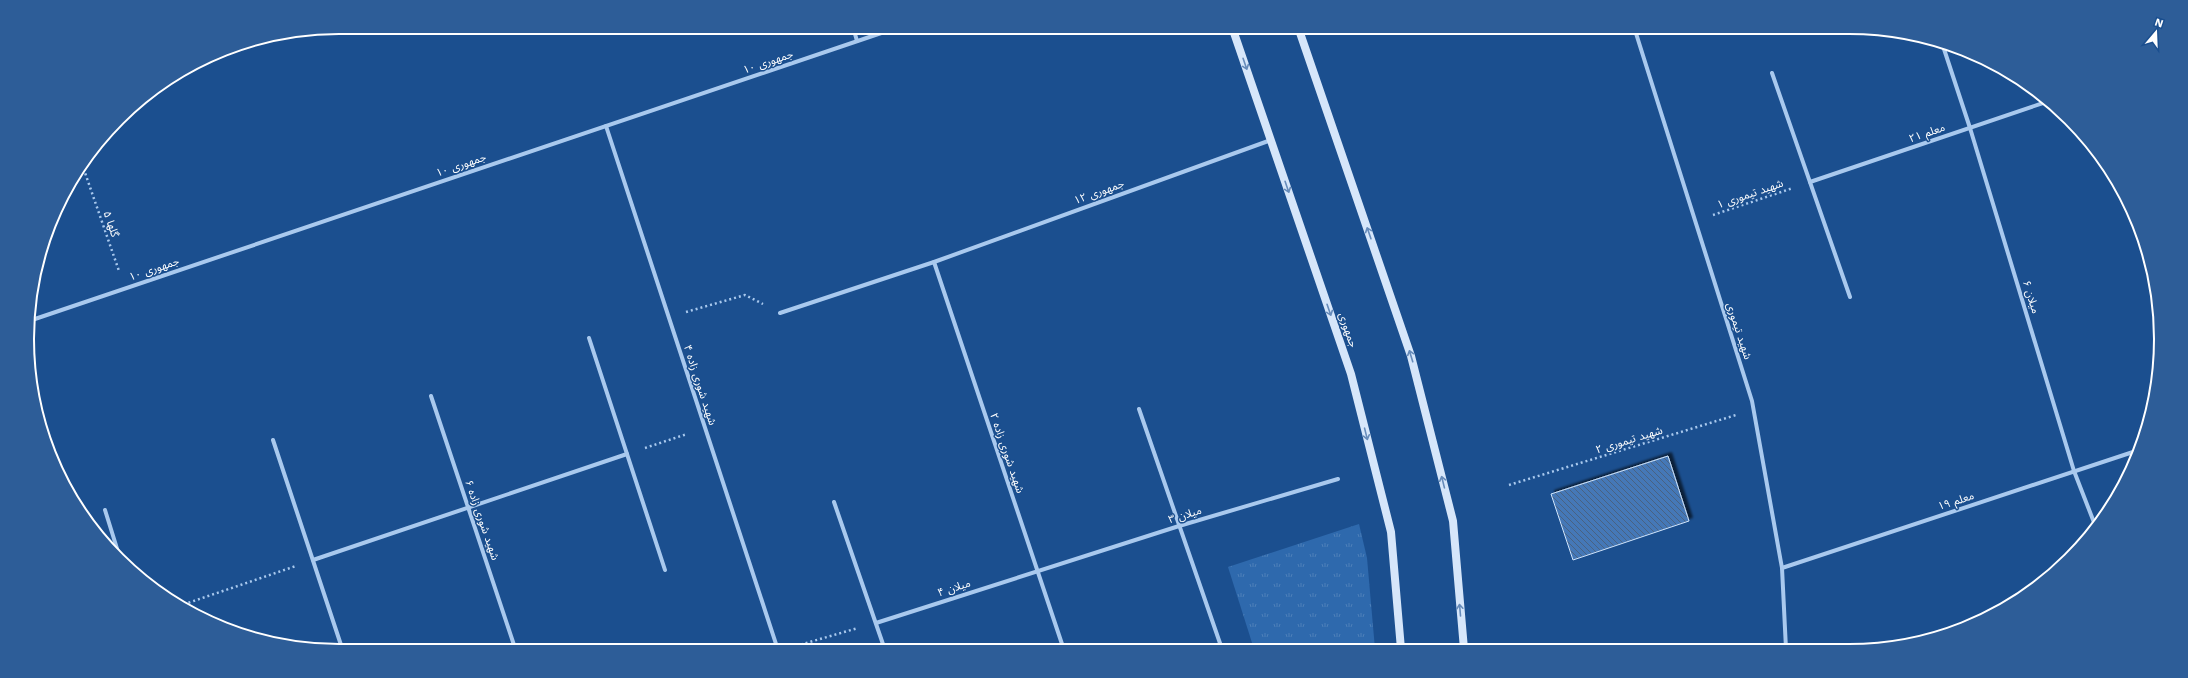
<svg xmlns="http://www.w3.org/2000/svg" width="2188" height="678" font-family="'Work Sans','Noto Sans Arabic',sans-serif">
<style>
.grass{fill:url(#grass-tufts)}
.building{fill:url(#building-back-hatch);stroke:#cfe3fa;filter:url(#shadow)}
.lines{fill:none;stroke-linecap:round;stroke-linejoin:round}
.path{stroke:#a9c9ee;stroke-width:2.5;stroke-dasharray:2 3;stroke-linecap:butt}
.minor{stroke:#a9c9ee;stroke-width:4}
.secondary{stroke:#d6e6fa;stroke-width:8}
.oneway{stroke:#668bba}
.labels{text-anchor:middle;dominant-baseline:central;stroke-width:3;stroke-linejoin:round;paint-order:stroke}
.street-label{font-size:11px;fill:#fff;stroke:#1b4f8f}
.rim{fill:none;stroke:#fff;stroke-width:2}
</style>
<defs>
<pattern id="grass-tufts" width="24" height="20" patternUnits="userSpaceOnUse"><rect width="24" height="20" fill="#2e69ad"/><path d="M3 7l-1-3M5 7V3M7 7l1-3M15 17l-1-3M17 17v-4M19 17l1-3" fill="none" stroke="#4d80b9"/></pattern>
<pattern id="building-back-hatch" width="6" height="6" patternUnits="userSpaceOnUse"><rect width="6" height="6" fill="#4478b7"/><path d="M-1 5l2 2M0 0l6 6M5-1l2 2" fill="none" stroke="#486282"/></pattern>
<filter id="shadow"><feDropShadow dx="3.5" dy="-3.5" stdDeviation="1" flood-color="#0009"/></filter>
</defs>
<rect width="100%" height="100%" fill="#1b4f8f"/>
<polygon class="grass" points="1359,524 1367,558 1375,649 1254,649 1228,567"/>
<polygon class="building" points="1668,456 1689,521 1573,560 1551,494"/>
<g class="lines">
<g class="path">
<polyline points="82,164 119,271"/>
<polyline points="1713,215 1793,188"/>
<polyline points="686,312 745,295 763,304"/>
<polyline points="645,448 687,434"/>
<polyline points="1509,485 1736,415"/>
<polyline points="179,606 296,566"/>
<polyline points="796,646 858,628"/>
</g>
<g class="minor">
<polyline points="853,27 857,41"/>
<polyline points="1634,27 1752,401 1782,568 1786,649"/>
<polyline points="1942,43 1970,128 2074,471 2095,525"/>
<polyline points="1772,73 1850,297"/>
<polyline points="606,126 778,650"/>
<polyline points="1810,182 2049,101"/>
<polyline points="934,262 1064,650"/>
<polyline points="780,313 934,262 1271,140"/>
<polyline points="29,321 899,27"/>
<polyline points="589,338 665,570"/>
<polyline points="431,396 516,651"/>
<polyline points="1139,409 1222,649"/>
<polyline points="273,440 343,651"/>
<polyline points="834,502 885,650"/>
<polyline points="105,510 119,555"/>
<polyline points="313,560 627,454"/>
<polyline points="1782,568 2136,451"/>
<polyline points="876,623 1179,526 1338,479"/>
</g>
<g class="secondary">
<polyline points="1232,27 1351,374 1391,532 1401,649"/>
<polyline points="1298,27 1411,356 1453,521 1464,649"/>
</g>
</g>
<defs><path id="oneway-shaft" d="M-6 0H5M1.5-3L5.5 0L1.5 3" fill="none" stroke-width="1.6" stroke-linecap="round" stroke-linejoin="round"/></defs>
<g class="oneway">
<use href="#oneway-shaft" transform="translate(1245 64) rotate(71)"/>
<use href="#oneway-shaft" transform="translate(1287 187) rotate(71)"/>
<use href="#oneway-shaft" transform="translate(1369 233) rotate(-109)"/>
<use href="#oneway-shaft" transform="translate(1329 310) rotate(71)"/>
<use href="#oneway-shaft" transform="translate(1411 356) rotate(-107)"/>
<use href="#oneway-shaft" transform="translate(1366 434) rotate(76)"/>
<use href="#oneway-shaft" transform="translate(1443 482) rotate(-104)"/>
<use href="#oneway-shaft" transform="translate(1460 610) rotate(-95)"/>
</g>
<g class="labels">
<g class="street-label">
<text transform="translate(768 62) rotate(-19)">جمهوری ۱۰</text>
<text transform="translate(1927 133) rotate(-19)">معلم ۲۱</text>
<text transform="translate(461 165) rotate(-19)">جمهوری ۱۰</text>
<text transform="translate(1099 192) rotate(-20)">جمهوری ۱۲</text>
<text transform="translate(1750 194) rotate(-19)">شهید تیموری ۱</text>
<text transform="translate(111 224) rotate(71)">گلها ۵</text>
<text transform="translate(154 269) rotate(-19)">جمهوری ۱۰</text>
<text transform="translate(2031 297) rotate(73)">میلان ۶</text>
<text transform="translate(1348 330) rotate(71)">جمهوری</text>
<text transform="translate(1739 331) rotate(72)">شهید تیموری</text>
<text transform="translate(700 385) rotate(72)">شهید شوری زاده ۴</text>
<text transform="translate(1629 440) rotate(-17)">شهید تیموری ۲</text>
<text transform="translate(1007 453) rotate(71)">شهید شوری زاده ۲</text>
<text transform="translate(1956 501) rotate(-18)">معلم ۱۹</text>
<text transform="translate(1185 515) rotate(-17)">میلان ۳</text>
<text transform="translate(482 520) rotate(71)">شهید شوری زاده ۶</text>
<text transform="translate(954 588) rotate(-18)">میلان ۴</text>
</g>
</g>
<path d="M0 0H2188V678H0ZM339 34H1849A305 305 0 0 1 2154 339V339A305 305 0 0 1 1849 644H339A305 305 0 0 1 34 339V339A305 305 0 0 1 339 34Z" fill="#2d5d98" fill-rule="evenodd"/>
<path class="rim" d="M339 34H1849A305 305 0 0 1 2154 339V339A305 305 0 0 1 1849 644H339A305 305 0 0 1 34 339V339A305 305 0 0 1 339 34Z"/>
<g transform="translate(2156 32) rotate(19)" stroke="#1b4f8f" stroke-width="3" paint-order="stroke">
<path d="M0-3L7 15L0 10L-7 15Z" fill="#ffffff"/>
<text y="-6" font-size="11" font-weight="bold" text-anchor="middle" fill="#ffffff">N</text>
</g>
</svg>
